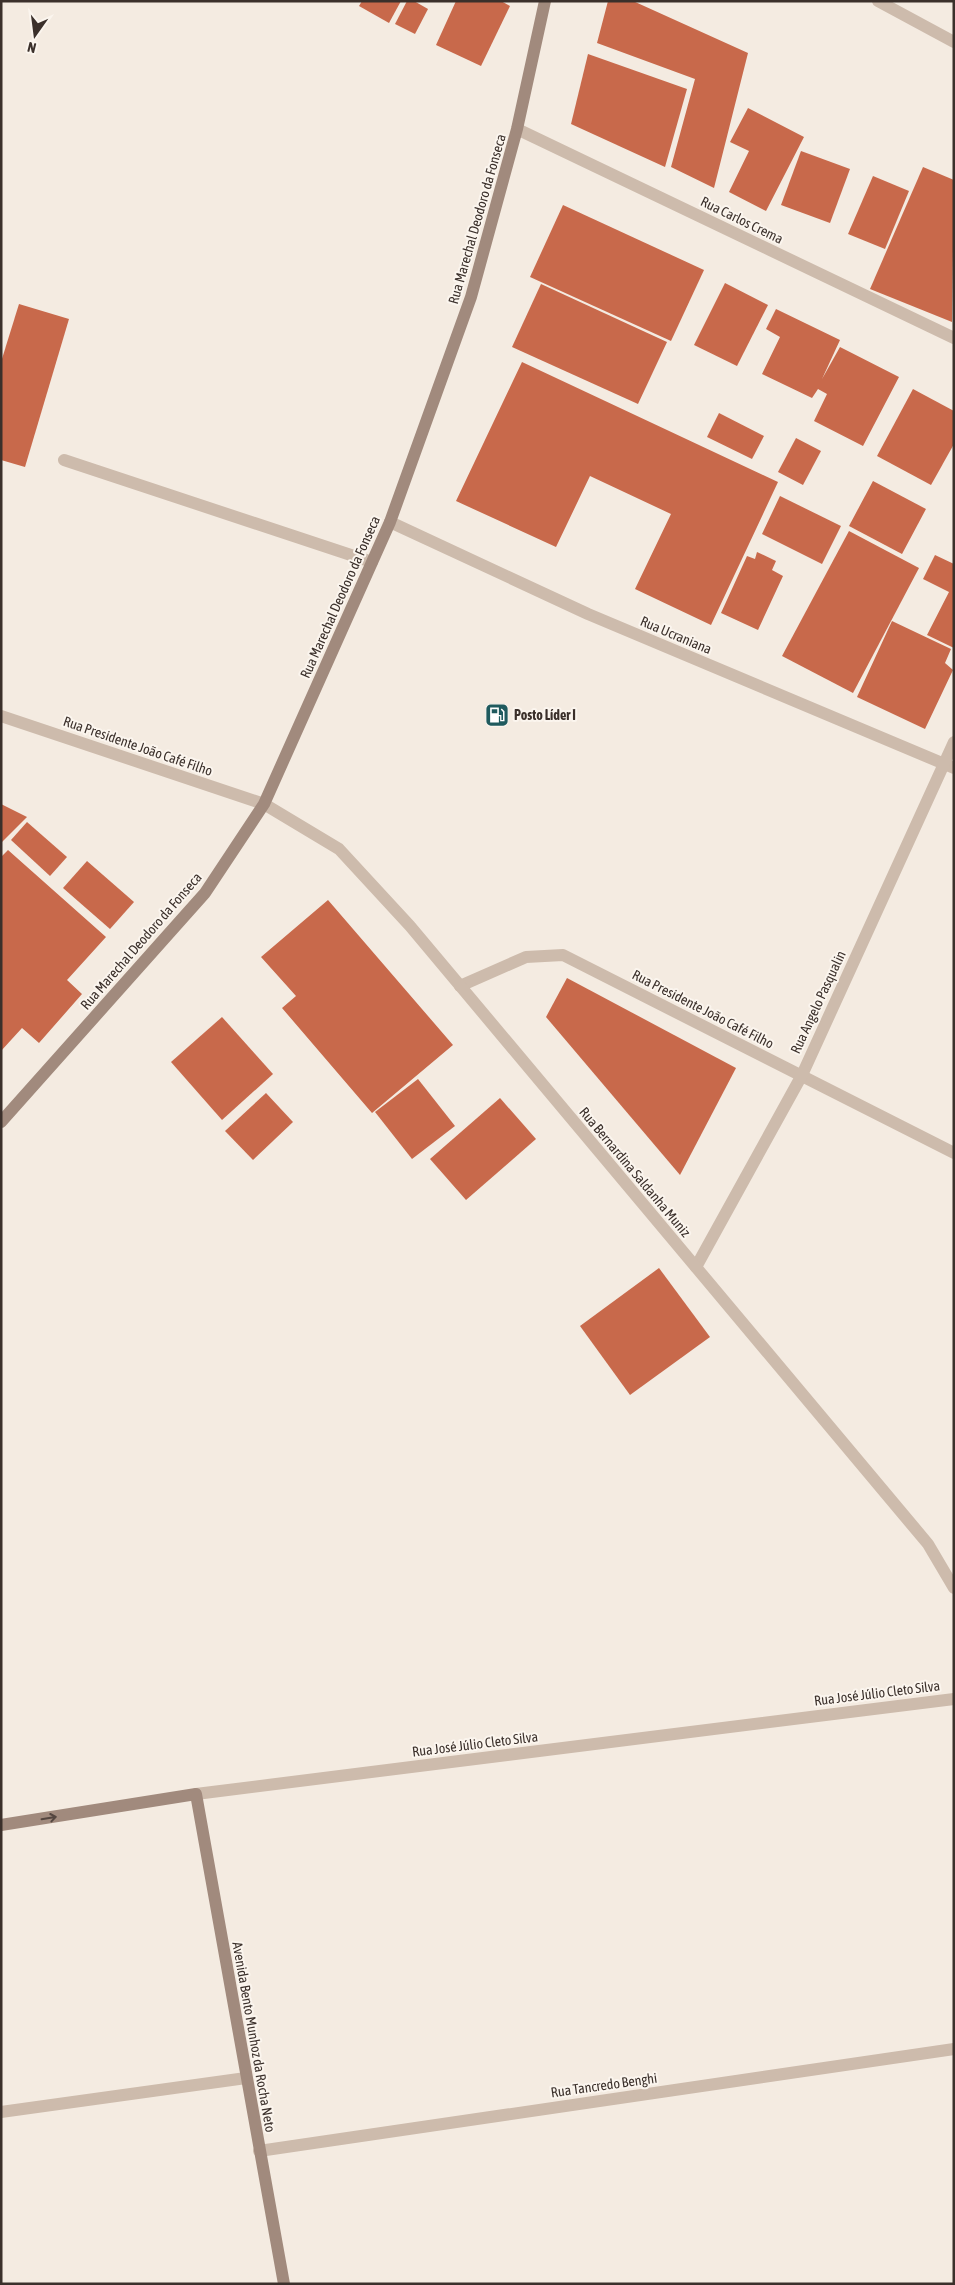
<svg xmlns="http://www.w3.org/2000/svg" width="955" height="2285" font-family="'Asap Condensed',sans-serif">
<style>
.building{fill:#c8694b}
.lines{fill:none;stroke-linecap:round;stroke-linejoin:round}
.service{stroke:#cdbbac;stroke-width:12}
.minor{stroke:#cdbbac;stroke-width:12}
.tertiary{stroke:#cdbbac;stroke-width:12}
.secondary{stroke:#a18a7d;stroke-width:12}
.oneway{stroke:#544640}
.labels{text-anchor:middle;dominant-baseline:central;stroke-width:4;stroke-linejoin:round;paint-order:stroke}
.street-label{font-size:14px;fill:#3b302b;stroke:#fbf5ee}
.poi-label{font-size:14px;font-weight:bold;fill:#3b302b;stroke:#fbf5ee;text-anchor:start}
</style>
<rect width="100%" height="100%" fill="#f4ebe1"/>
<g class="building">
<polygon points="362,1 401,1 389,23 359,6"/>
<polygon points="407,1 414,1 428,9 415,34 395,24"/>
<polygon points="456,1 501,1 510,6 481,66 436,45"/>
<polygon points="608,1 633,1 748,53 714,188 671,167 695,79 597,43"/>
<polygon points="588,54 687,89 665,167 571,124"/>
<polygon points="748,108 804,137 766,211 729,192 749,151 730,142"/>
<polygon points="801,151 850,169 830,223 781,205"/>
<polygon points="923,167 954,180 952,322 870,289"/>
<polygon points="873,176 909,191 885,249 848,234"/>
<polygon points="563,205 704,270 671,341 530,277"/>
<polygon points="725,283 768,305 737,366 694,345"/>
<polygon points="541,284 667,342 638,404 512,347"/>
<polygon points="19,304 69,319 25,467 1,460 1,362"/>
<polygon points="776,309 840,340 822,379 840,347 899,377 863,446 814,421 827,394 818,389 812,398 762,374 780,337 766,329"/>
<polygon points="522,362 778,482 711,625 635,589 671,514 590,476 556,547 456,501"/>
<polygon points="913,389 954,411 954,444 931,485 877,456"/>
<polygon points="719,413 764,436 752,459 707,437"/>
<polygon points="796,438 821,451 803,485 778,472"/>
<polygon points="873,481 926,509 902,554 849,526"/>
<polygon points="780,496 841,526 822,564 762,534"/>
<polygon points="849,531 919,568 853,693 782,656"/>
<polygon points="757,552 776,561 772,570 783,576 758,630 721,613 747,556 755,559"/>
<polygon points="935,555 954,564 954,648 927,635 949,592 923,579"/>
<polygon points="892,621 951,649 945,663 953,670 925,729 857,697"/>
<polygon points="1,804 27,817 1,843"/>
<polygon points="27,822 67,857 50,876 11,840"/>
<polygon points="8,850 106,937 67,980 82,994 39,1043 22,1028 1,1051 1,857"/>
<polygon points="87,861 134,902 110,929 63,888"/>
<polygon points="328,900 453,1045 372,1113 282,1008 296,996 261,957"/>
<polygon points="567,978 736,1068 680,1175 546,1017"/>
<polygon points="222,1017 273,1074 222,1120 171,1062"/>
<polygon points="418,1079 455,1126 412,1159 375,1112"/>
<polygon points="266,1093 293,1122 253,1160 225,1131"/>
<polygon points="500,1098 536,1139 466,1200 430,1159"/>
<polygon points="659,1268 710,1337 630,1395 580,1326"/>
</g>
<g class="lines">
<g class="service">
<polyline points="64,460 372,562"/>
<polyline points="1,2112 246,2078"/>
</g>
<g class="minor">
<polyline points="878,1 954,42"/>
<polyline points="517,129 954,338"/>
<polyline points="390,522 588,614 954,768"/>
<polyline points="1,716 264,804"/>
<polyline points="460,986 526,957 563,955 954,1153"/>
<polyline points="696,1267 802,1075 954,742"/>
<polyline points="196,1794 954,1699"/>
<polyline points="259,2151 954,2049"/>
</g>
<polyline class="tertiary" points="264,804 339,849 410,926 928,1544 954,1588"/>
<g class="secondary">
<polyline points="1,1122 205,893 264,804 390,522 471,297 517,129 545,1"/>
<polyline points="1,1825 196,1794 284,2284"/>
</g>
</g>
<defs><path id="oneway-shaft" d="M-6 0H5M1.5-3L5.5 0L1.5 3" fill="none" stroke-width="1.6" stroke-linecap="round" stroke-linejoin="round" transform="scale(1.25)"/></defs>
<use class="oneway" href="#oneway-shaft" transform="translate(49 1818) rotate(-9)"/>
<defs>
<g id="fuel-square" transform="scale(1.25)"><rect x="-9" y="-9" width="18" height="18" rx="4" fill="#1f5a5e" stroke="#fbf5ee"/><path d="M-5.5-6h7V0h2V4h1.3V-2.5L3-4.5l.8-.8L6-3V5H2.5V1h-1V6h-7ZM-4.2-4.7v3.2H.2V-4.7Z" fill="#fff"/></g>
</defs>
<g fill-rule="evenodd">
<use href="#fuel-square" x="497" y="715"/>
</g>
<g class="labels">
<g class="street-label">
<text transform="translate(477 219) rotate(-74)">Rua Marechal Deodoro da Fonseca</text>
<text transform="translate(742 220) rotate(26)">Rua Carlos Crema</text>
<text transform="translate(340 597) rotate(-66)">Rua Marechal Deodoro da Fonseca</text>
<text transform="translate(676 635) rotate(23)">Rua Ucraniana</text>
<text transform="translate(138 746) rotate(19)">Rua Presidente João Café Filho</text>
<text transform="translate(141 941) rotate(-49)">Rua Marechal Deodoro da Fonseca</text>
<text transform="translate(818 1002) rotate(-65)">Rua Angelo Pasqualin</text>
<text transform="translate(703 1009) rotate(27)">Rua Presidente João Café Filho</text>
<text transform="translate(635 1172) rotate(50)">Rua Bernardina Saldanha Muniz</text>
<text transform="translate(877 1693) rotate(-7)">Rua José Júlio Cleto Silva</text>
<text transform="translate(475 1744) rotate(-7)">Rua José Júlio Cleto Silva</text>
<text transform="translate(254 2037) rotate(80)">Avenida Bento Munhoz da Rocha Neto</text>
<text transform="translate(604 2085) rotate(-8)">Rua Tancredo Benghi</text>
</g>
<g class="poi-label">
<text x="514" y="715">Posto Líder I</text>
</g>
</g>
<rect width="955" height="2285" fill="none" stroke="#3b302b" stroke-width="5"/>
<g transform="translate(35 35) rotate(194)" stroke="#fbf5ee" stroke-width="4" paint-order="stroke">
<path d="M0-4L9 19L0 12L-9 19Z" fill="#3b302b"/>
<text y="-8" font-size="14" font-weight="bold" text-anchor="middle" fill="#3b302b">N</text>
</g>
</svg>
